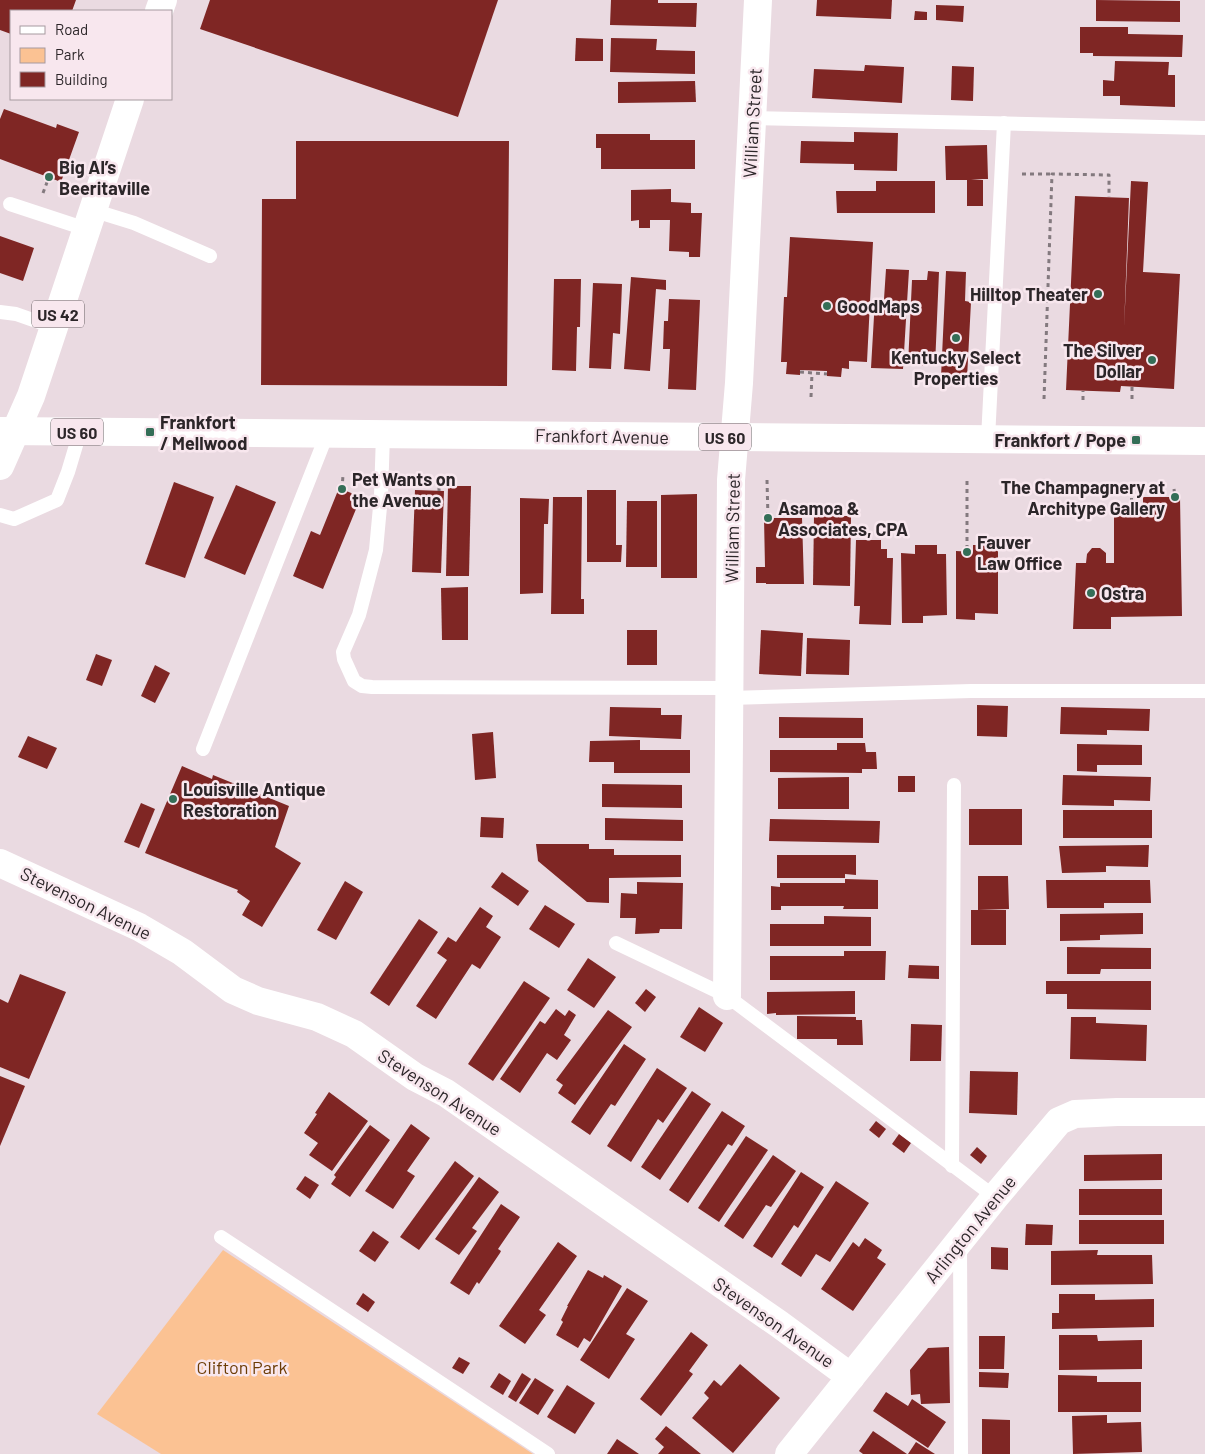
<svg xmlns="http://www.w3.org/2000/svg" width="1205" height="1454" font-family="Barlow,sans-serif">
<style>
.green{fill:#fbc293}
.building{fill:#7f2624}
.lines{fill:none;stroke-linecap:round;stroke-linejoin:round}
.path{stroke:#83797e;stroke-width:3;stroke-dasharray:4 4;stroke-linecap:butt}
.service{stroke:#fff;stroke-width:14}
.minor{stroke:#fff;stroke-width:28}
.primary{stroke:#fff;stroke-width:28}
.poi-dot{fill:#346e57;stroke:#f8e7ee;stroke-width:2}
.labels{text-anchor:middle;dominant-baseline:central;stroke-width:5;stroke-linejoin:round;paint-order:stroke}
.shield{fill:#f8e7ee;stroke:#696064;stroke-width:1}
.shield-label{font-size:16px;font-weight:bold;fill:#2c2629}
.street-label{font-size:18px;fill:#2c2629;stroke:#f8e7ee}
.poi-label{font-size:18px;font-weight:bold;fill:#2c2629;stroke:#f8e7ee;text-anchor:start}
.park-label{font-size:18px;fill:#6c3c05;stroke:#f8e7ee}
</style>
<rect width="100%" height="100%" fill="#eadae1"/>
<polygon class="green" points="223,1250 533,1454 161,1454 97,1414"/>
<g class="building">
<polygon points="0,0 76,0 72,11 11,11 11,34 0,30"/>
<polygon points="210,0 498,0 458,117 200,29"/>
<polygon points="611,0 658,0 658,3 697,3 696,27 610,25"/>
<polygon points="817,0 892,0 891,19 816,16"/>
<polygon points="1096,0 1180,1 1180,22 1096,21"/>
<polygon points="936,5 964,6 963,22 936,20"/>
<polygon points="915,11 927,12 927,20 914,20"/>
<polygon points="1080,27 1128,27 1128,34 1183,35 1182,57 1093,56 1093,53 1080,53"/>
<polygon points="576,38 603,39 603,61 575,61"/>
<polygon points="611,38 657,39 656,50 695,51 695,74 610,72"/>
<polygon points="1115,61 1169,62 1168,75 1175,75 1175,107 1120,105 1120,96 1103,96 1103,80 1114,81"/>
<polygon points="865,65 904,67 902,103 812,98 814,69 864,71"/>
<polygon points="952,66 974,67 973,101 951,100"/>
<polygon points="695,81 696,102 618,103 618,82"/>
<polygon points="4,109 56,128 57,124 79,132 61,182 0,159 0,119"/>
<polygon points="854,132 898,133 897,171 854,170 854,164 800,163 801,141 854,142"/>
<polygon points="596,134 650,134 650,140 695,140 695,169 601,169 601,148 596,148"/>
<polygon points="296,141 509,141 507,386 261,385 262,199 296,199"/>
<polygon points="987,145 988,179 971,179 983,180 983,206 967,206 967,180 946,180 945,146"/>
<polygon points="876,181 935,181 935,213 837,213 836,191 876,191"/>
<polygon points="1131,181 1148,182 1143,272 1180,274 1174,389 1121,386 1120,392 1066,390 1075,196 1129,198 1124,328"/>
<polygon points="671,189 671,202 691,203 691,213 702,213 700,257 689,257 689,252 669,251 670,220 650,220 650,228 639,228 639,220 631,221 631,190"/>
<polygon points="0,236 34,248 23,281 0,273"/>
<polygon points="790,237 873,242 867,362 849,361 849,369 842,368 841,377 827,376 827,371 800,370 800,375 786,374 787,362 781,362 784,297 787,297"/>
<polygon points="886,269 909,270 903,369 871,368 875,299 884,299"/>
<polygon points="928,271 939,272 935,366 908,365 912,280 927,280"/>
<polygon points="946,271 966,272 965,301 971,302 967,378 941,377"/>
<polygon points="631,277 666,280 666,290 656,289 650,371 624,369"/>
<polygon points="554,279 581,279 580,327 577,327 576,371 552,370"/>
<polygon points="593,283 622,284 620,334 613,333 611,369 589,368"/>
<polygon points="669,299 700,300 696,390 668,389 670,349 663,349 664,321 668,321"/>
<polygon points="174,482 214,497 185,578 145,564"/>
<polygon points="236,485 276,502 245,575 204,558"/>
<polygon points="448,486 471,486 469,576 446,576"/>
<polygon points="339,488 361,497 323,589 293,576 311,531 320,535"/>
<polygon points="415,490 444,491 441,573 412,572"/>
<polygon points="587,490 616,490 616,545 622,545 621,562 587,562"/>
<polygon points="697,494 697,578 661,578 661,495"/>
<polygon points="553,497 582,497 581,599 584,599 584,614 551,614"/>
<polygon points="1143,497 1180,497 1182,616 1111,617 1111,629 1073,629 1076,563 1086,563 1087,554 1092,548 1100,548 1106,553 1106,563 1114,563 1114,509 1143,507"/>
<polygon points="520,498 549,499 548,524 544,524 543,593 520,594"/>
<polygon points="627,501 657,501 657,567 626,567"/>
<polygon points="814,516 851,516 850,586 813,585"/>
<polygon points="764,518 802,518 804,584 766,584 766,583 756,583 756,567 765,567"/>
<polygon points="856,540 881,540 881,549 887,549 887,558 893,558 891,625 859,624 860,606 854,606"/>
<polygon points="915,545 937,545 937,554 946,554 947,615 923,616 923,623 902,623 901,553 915,554"/>
<polygon points="973,545 998,545 998,614 975,613 975,620 956,619 956,551 973,552"/>
<polygon points="468,587 468,640 442,640 441,588"/>
<rect x="627" y="630" width="30" height="35"/>
<polygon points="761,630 803,633 801,676 759,674"/>
<polygon points="807,638 850,640 849,675 806,674"/>
<polygon points="96,654 112,660 102,686 86,680"/>
<polygon points="155,665 170,673 155,703 141,696"/>
<polygon points="977,705 1008,706 1007,737 977,736"/>
<polygon points="610,707 661,708 661,715 682,715 681,739 609,736"/>
<polygon points="1061,707 1150,709 1149,731 1107,730 1107,735 1060,734"/>
<polygon points="779,717 863,718 863,738 779,738"/>
<polygon points="493,732 496,778 475,780 472,734"/>
<polygon points="28,736 57,748 47,769 18,757"/>
<polygon points="640,740 640,750 690,750 690,773 614,773 614,762 589,762 590,741"/>
<polygon points="837,743 865,743 866,752 876,752 877,769 862,769 862,773 770,772 770,750 837,750"/>
<polygon points="1077,744 1142,745 1142,765 1097,765 1097,772 1077,771"/>
<polygon points="182,766 212,779 213,775 289,806 275,847 301,863 262,927 242,915 250,901 237,892 238,890 145,853"/>
<polygon points="1063,775 1151,777 1150,801 1114,800 1114,806 1062,805"/>
<rect x="898" y="776" width="17" height="16"/>
<polygon points="849,777 849,809 778,809 778,778"/>
<polygon points="602,784 682,785 682,808 602,807"/>
<polygon points="141,803 155,809 139,848 124,842"/>
<rect x="969" y="809" width="53" height="36"/>
<rect x="1063" y="810" width="89" height="28"/>
<polygon points="481,817 504,818 503,838 480,837"/>
<polygon points="605,818 683,820 683,841 605,840"/>
<polygon points="770,819 880,821 879,843 769,841"/>
<polygon points="536,844 589,844 589,849 614,849 614,855 681,855 681,877 609,878 609,903 587,902 538,861"/>
<polygon points="1149,845 1148,867 1106,866 1106,872 1062,873 1059,846"/>
<polygon points="777,855 856,855 856,875 845,874 845,878 777,878"/>
<polygon points="502,872 529,891 518,906 491,887"/>
<polygon points="978,876 1008,876 1009,909 978,910"/>
<polygon points="845,879 878,880 878,909 843,909 844,906 781,906 781,910 771,910 771,886 780,887 780,883 845,883"/>
<polygon points="1046,880 1150,880 1151,903 1104,903 1104,908 1047,908"/>
<polygon points="345,881 363,892 336,940 317,930"/>
<polygon points="637,882 683,883 682,929 660,929 659,933 635,934 636,918 620,918 621,893 637,894"/>
<polygon points="545,905 575,924 559,948 529,929"/>
<polygon points="480,907 493,916 486,927 501,937 480,969 472,964 436,1019 416,1006 447,960 437,953 448,937 456,942"/>
<rect x="971" y="910" width="35" height="35"/>
<polygon points="1143,913 1143,934 1100,935 1100,940 1060,941 1060,914"/>
<polygon points="824,916 871,917 871,946 770,946 770,924 824,924"/>
<polygon points="419,919 438,932 389,1006 370,993"/>
<polygon points="1067,947 1151,948 1151,969 1101,969 1100,974 1067,974"/>
<polygon points="844,951 886,951 885,980 770,980 770,956 844,956"/>
<polygon points="588,958 616,977 594,1008 567,990"/>
<polygon points="909,965 939,966 939,979 908,978"/>
<polygon points="20,974 66,992 29,1079 0,1067 0,999 8,1003"/>
<polygon points="524,981 550,998 493,1081 468,1064"/>
<polygon points="1046,981 1151,981 1151,1010 1067,1009 1067,994 1046,994"/>
<polygon points="646,989 656,997 645,1012 635,1003"/>
<polygon points="855,991 855,1014 776,1015 776,1013 767,1014 767,992"/>
<polygon points="699,1007 723,1023 705,1052 680,1037"/>
<polygon points="556,1009 565,1016 569,1010 576,1015 564,1035 571,1040 557,1060 547,1053 520,1093 500,1079 540,1021 545,1024"/>
<polygon points="608,1010 632,1027 575,1105 558,1093 563,1085 556,1080"/>
<polygon points="797,1016 856,1017 856,1020 862,1020 863,1045 837,1045 837,1039 797,1039"/>
<polygon points="1071,1017 1096,1017 1096,1023 1147,1025 1146,1061 1070,1059"/>
<polygon points="911,1024 942,1025 941,1061 910,1061"/>
<polygon points="624,1044 646,1059 615,1106 611,1104 590,1135 571,1122"/>
<polygon points="657,1068 687,1088 663,1123 658,1119 631,1162 607,1146"/>
<polygon points="970,1071 1018,1072 1017,1115 969,1113"/>
<polygon points="0,1076 25,1086 0,1146"/>
<polygon points="692,1091 711,1104 660,1180 641,1167"/>
<polygon points="329,1092 368,1121 332,1171 309,1155 318,1143 304,1133 317,1114 315,1113"/>
<polygon points="722,1111 745,1126 732,1146 728,1144 688,1203 669,1190"/>
<polygon points="876,1121 886,1129 879,1138 869,1130"/>
<polygon points="411,1124 430,1138 407,1171 415,1176 393,1209 365,1191"/>
<polygon points="370,1125 390,1140 350,1197 331,1184 336,1177 334,1175"/>
<polygon points="899,1134 911,1143 904,1153 892,1144"/>
<polygon points="746,1136 768,1150 719,1222 698,1208"/>
<polygon points="977,1147 987,1156 981,1164 970,1155"/>
<polygon points="1162,1154 1162,1180 1084,1181 1084,1155"/>
<polygon points="773,1155 796,1171 771,1207 766,1205 743,1239 724,1226"/>
<polygon points="455,1161 474,1176 419,1250 400,1237"/>
<polygon points="801,1172 824,1187 798,1228 794,1225 772,1258 753,1246"/>
<polygon points="305,1176 319,1185 310,1199 296,1189"/>
<polygon points="479,1177 499,1192 472,1228 477,1231 459,1255 435,1239"/>
<polygon points="836,1181 869,1203 830,1262 816,1254 801,1277 781,1264"/>
<rect x="1079" y="1189" width="83" height="26"/>
<polygon points="501,1204 520,1217 498,1249 501,1251 500,1253 479,1284 477,1282 469,1295 450,1283"/>
<rect x="1079" y="1220" width="85" height="24"/>
<polygon points="1026,1224 1053,1225 1052,1245 1025,1245"/>
<polygon points="373,1231 389,1242 375,1262 359,1251"/>
<polygon points="865,1238 882,1250 877,1258 886,1264 853,1311 821,1289 853,1242 859,1247"/>
<polygon points="558,1242 577,1256 539,1310 546,1315 525,1344 499,1326"/>
<polygon points="991,1247 1008,1248 1008,1270 991,1269"/>
<polygon points="1098,1250 1097,1255 1152,1255 1153,1284 1051,1285 1051,1251"/>
<polygon points="588,1270 603,1278 604,1275 622,1286 590,1342 584,1338 578,1348 556,1335 563,1322 561,1320 568,1306 567,1306"/>
<polygon points="627,1288 648,1301 626,1334 635,1339 609,1379 580,1360"/>
<polygon points="363,1293 375,1302 368,1312 356,1304"/>
<polygon points="1059,1294 1095,1294 1095,1300 1154,1299 1154,1327 1052,1329 1052,1313 1059,1313"/>
<polygon points="691,1332 708,1345 689,1371 693,1374 661,1416 640,1399"/>
<polygon points="1059,1335 1097,1335 1098,1341 1142,1340 1142,1369 1059,1370"/>
<polygon points="979,1336 1005,1336 1004,1369 979,1369"/>
<polygon points="949,1347 950,1403 921,1404 920,1394 911,1395 910,1370 928,1348"/>
<polygon points="459,1357 470,1363 463,1374 452,1368"/>
<polygon points="740,1364 780,1398 733,1453 692,1418 709,1398 704,1393 714,1380 721,1386"/>
<polygon points="979,1372 1009,1373 1008,1388 979,1387"/>
<polygon points="499,1373 511,1381 503,1395 490,1387"/>
<polygon points="522,1373 531,1379 516,1402 508,1397"/>
<polygon points="1058,1375 1097,1376 1097,1382 1141,1382 1141,1412 1058,1412"/>
<polygon points="535,1378 554,1390 538,1415 519,1403"/>
<polygon points="567,1385 595,1403 575,1434 547,1417"/>
<polygon points="886,1392 908,1406 912,1399 946,1422 928,1448 873,1411"/>
<polygon points="1107,1415 1107,1423 1141,1422 1142,1452 1073,1454 1072,1416"/>
<polygon points="982,1419 1010,1420 1010,1454 982,1454"/>
<polygon points="666,1426 675,1433 701,1454 658,1454 664,1447 655,1439"/>
<polygon points="873,1431 907,1454 863,1454 859,1451"/>
<polygon points="617,1439 639,1454 607,1454"/>
<polygon points="916,1442 935,1454 908,1454"/>
</g>
<g class="lines">
<g class="path">
<polyline points="1022,174 1052,174"/>
<polyline points="43,193 49,177"/>
<polyline points="800,372 827,374"/>
<polyline points="1132,387 1132,400"/>
<polyline points="811,397 812,373"/>
<polyline points="1044,399 1052,174 1109,175 1109,197"/>
<polyline points="1083,400 1083,391"/>
<polyline points="767,480 768,518"/>
<polyline points="967,481 967,552"/>
<polyline points="342,489 343,475"/>
<polyline points="1174,489 1175,497"/>
<polyline points="1131,490 1132,507"/>
<polyline points="439,491 439,477"/>
</g>
<g class="service">
<polyline points="752,118 1205,128"/>
<polyline points="10,204 86,229"/>
<polyline points="92,210 134,223 210,256"/>
<polyline points="0,312 16,314 53,327"/>
<polyline points="383,434 381,496 376,550 359,615 343,652 344,659 354,681 362,686 372,687 730,688"/>
<polyline points="988,439 1004,123"/>
<polyline points="0,515 14,519 57,500 68,472 80,432"/>
<polyline points="730,698 971,691 1205,691"/>
<polyline points="203,749 327,434"/>
<polyline points="616,943 727,996 995,1197"/>
<polyline points="952,1166 954,785"/>
<polyline points="221,1237 548,1454"/>
<polyline points="960,1245 961,1454"/>
</g>
<g class="minor">
<polyline points="0,863 139,927 182,952 233,990 258,1001 317,1017 354,1034 415,1077 446,1093 779,1324 851,1377"/>
<polyline points="727,996 731,480 739,383 758,0"/>
<polyline points="789,1454 995,1197 1059,1121 1075,1114 1117,1112 1205,1112"/>
</g>
<g class="primary">
<polyline points="159,11 163,0"/>
<polyline points="0,431 1205,441"/>
<polyline points="0,466 31,396 130,99"/>
</g>
</g>
<g class="poi-dot">
<circle cx="49" cy="177" r="5"/>
<circle cx="1098" cy="294" r="5"/>
<circle cx="827" cy="306" r="5"/>
<circle cx="956" cy="338" r="5"/>
<circle cx="1152" cy="360" r="5"/>
<rect x="145" y="427" width="10" height="10" rx="2.5"/>
<rect x="1131" y="435" width="10" height="10" rx="2.5"/>
<circle cx="342" cy="489" r="5"/>
<circle cx="1175" cy="497" r="5"/>
<circle cx="768" cy="518" r="5"/>
<circle cx="967" cy="552" r="5"/>
<circle cx="1091" cy="593" r="5"/>
<circle cx="173" cy="799" r="5"/>
</g>
<g class="labels">
<g class="shield">
<rect x="32" y="300.5" width="52" height="27" rx="4"/>
<rect x="51" y="418.5" width="52" height="27" rx="4"/>
<rect x="699" y="423.5" width="52" height="27" rx="4"/>
</g>
<g class="shield-label">
<text x="58" y="314">US 42</text>
<text x="77" y="432">US 60</text>
<text x="725" y="437">US 60</text>
</g>
<g class="street-label">
<text transform="translate(752 123) rotate(-87)">William Street</text>
<text transform="translate(602 436) rotate(1)">Frankfort Avenue</text>
<text transform="translate(732 528) rotate(-89)">William Street</text>
<text transform="translate(86 903) rotate(26)">Stevenson Avenue</text>
<text transform="translate(440 1092) rotate(33)">Stevenson Avenue</text>
<text transform="translate(970 1229) rotate(-51)">Arlington Avenue</text>
<text transform="translate(774 1322) rotate(35)">Stevenson Avenue</text>
</g>
<g class="poi-label">
<text x="59" y="167">Big Al’s<tspan x="59" dy="21">Beeritaville</tspan></text>
<text x="1088" y="294" text-anchor="end">Hilltop Theater</text>
<text x="837" y="306">GoodMaps</text>
<text x="1142" y="350" text-anchor="end">The Silver<tspan x="1142" dy="21">Dollar</tspan></text>
<text x="956" y="357" text-anchor="middle">Kentucky Select<tspan x="956" dy="21">Properties</tspan></text>
<text x="160" y="422">Frankfort<tspan x="160" dy="21">/ Mellwood</tspan></text>
<text x="1126" y="440" text-anchor="end">Frankfort / Pope</text>
<text x="352" y="479">Pet Wants on<tspan x="352" dy="21">the Avenue</tspan></text>
<text x="1165" y="487" text-anchor="end">The Champagnery at<tspan x="1165" dy="21">Architype Gallery</tspan></text>
<text x="778" y="508">Asamoa &amp;<tspan x="778" dy="21">Associates, CPA</tspan></text>
<text x="977" y="542">Fauver<tspan x="977" dy="21">Law Office</tspan></text>
<text x="1101" y="593">Ostra</text>
<text x="183" y="789">Louisville Antique<tspan x="183" dy="21">Restoration</tspan></text>
</g>
<g class="park-label">
<text x="242" y="1367">Clifton Park</text>
</g>
</g>
<rect x="10" y="10" width="162" height="90" fill="#f8e7ee" stroke="#a69a9f"/>
<rect x="20" y="26" width="25" height="8" fill="#ffffff" stroke="#a69a9f"/>
<text x="55" y="35" font-size="15" fill="#2c2629">Road</text>
<rect x="20" y="48" width="25" height="15" fill="#fbc293" stroke="#a69a9f"/>
<text x="55" y="60" font-size="15" fill="#2c2629">Park</text>
<rect x="20" y="72" width="25" height="15" fill="#7f2624" stroke="#a69a9f"/>
<text x="55" y="85" font-size="15" fill="#2c2629">Building</text>
</svg>
